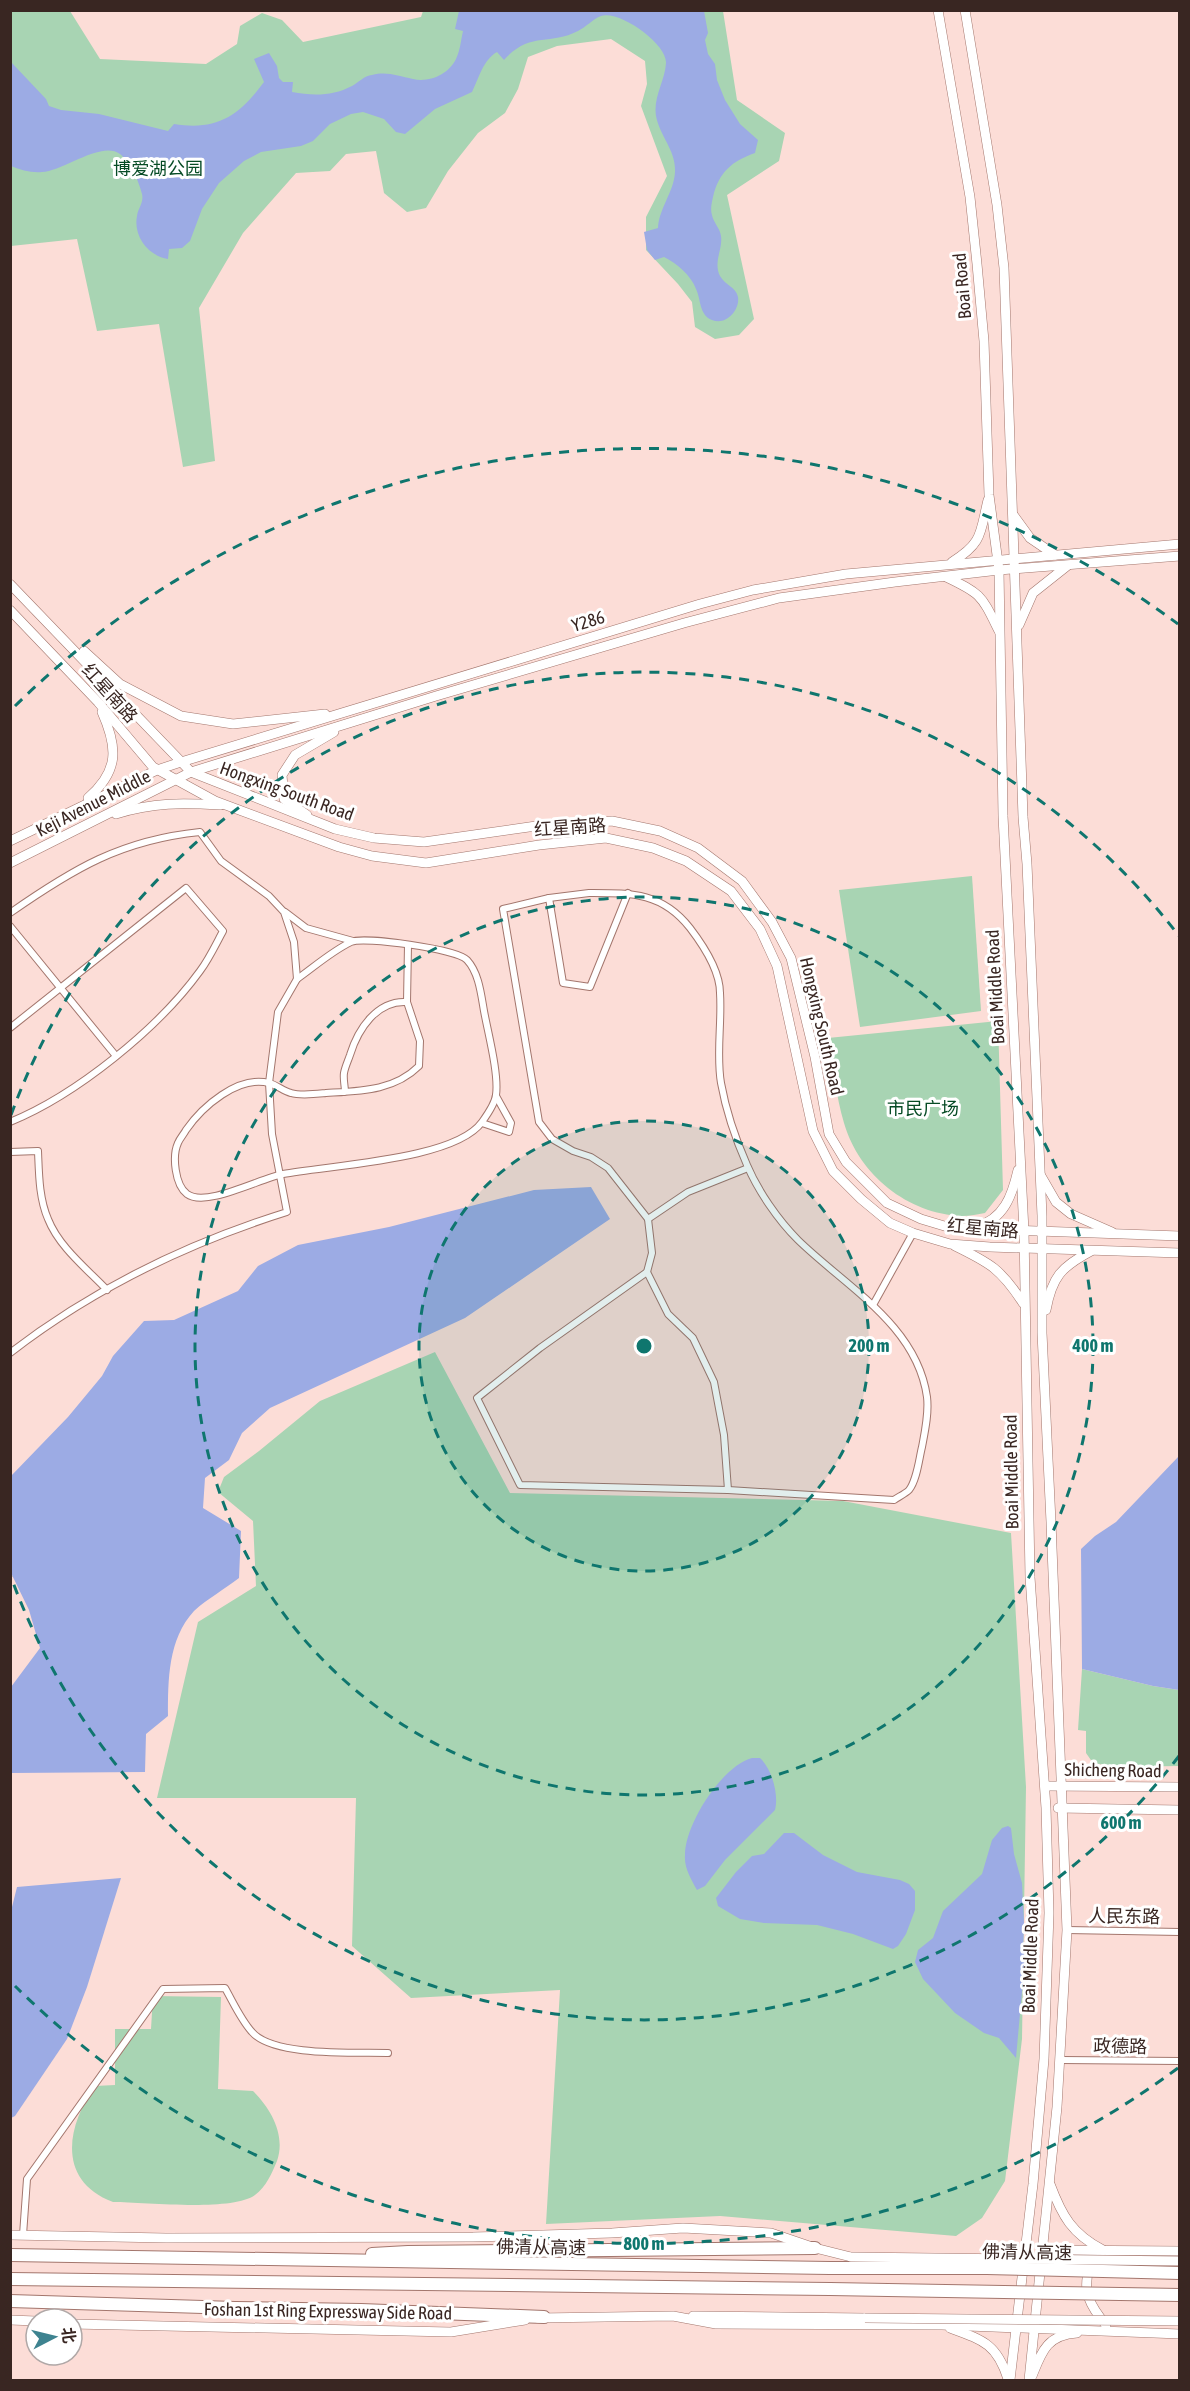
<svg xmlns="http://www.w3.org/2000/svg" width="1190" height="2391" font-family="'Asap Condensed','Noto Sans SC',sans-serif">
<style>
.green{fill:#a8d4b3}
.water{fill:#9cabe4}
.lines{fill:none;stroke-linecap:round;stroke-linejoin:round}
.street-casing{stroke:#a3766d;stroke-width:8}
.secondary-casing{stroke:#a3766d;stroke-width:10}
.highway-casing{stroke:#a3766d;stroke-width:14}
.street{stroke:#fff;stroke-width:6}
.secondary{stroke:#fff;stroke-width:9}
.highway{stroke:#fff;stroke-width:12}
.secondary-bridge-casing{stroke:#a3766d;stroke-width:10;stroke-linecap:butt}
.highway-bridge-casing{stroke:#a3766d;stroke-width:14;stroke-linecap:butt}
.secondary-bridge{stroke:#fff;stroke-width:9}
.highway-bridge{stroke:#fff;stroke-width:12}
.ring{fill:none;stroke:#0f766e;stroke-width:3;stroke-dasharray:10 8}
.labels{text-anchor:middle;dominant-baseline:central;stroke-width:6;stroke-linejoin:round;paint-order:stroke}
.park-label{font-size:18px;fill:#064b25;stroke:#fff}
.street-label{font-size:18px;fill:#392622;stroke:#fff}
.centre{fill:#0f766e;stroke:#fff;stroke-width:3}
.ring-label{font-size:18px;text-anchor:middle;font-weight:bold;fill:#0f766e;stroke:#fff;stroke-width:6;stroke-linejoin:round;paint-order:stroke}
</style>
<rect width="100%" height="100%" fill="#fcddd7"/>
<g class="green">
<polygon points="10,11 70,11 100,59 206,64 237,44 240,26 262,13 282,20 303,42 421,17 423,11 723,11 737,100 785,133 779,161 727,195 754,319 739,335 715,339 695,327 692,302 678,284 646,250 646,217 667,176 641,106 647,84 645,61 611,39 557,46 528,57 518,89 505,113 478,133 448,171 426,208 407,212 384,193 376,151 346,154 330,171 296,173 243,233 199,308 215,461 183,467 159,324 97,331 77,239 11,246"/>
<polygon points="972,876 981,1011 860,1027 839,890"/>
<path d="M998,1021L1003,1190L985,1213C978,1214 970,1216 962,1216C908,1214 859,1175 844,1123C836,1096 833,1066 828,1038Z"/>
<polygon points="435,1352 510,1493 843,1501 1011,1533 1026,1787 1022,2039 1005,2181 982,2218 956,2236 720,2216 546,2224 560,1990 411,1998 352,1946 356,1798 157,1798 198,1622 256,1586 253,1521 218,1492 224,1477 259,1451 320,1401"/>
<polygon points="1082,1669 1153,1686 1179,1690 1179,1766 1117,1767 1093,1763 1086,1753 1086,1731 1078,1730"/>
<path d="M153,1996L221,1997L218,2089L253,2091C271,2109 286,2135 277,2161C272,2173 266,2187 255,2195C232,2212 144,2202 113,2202C57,2181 66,2127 95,2086L115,2085V2029H151Z"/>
</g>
<g class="water">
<path d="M459,11H704L708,33L705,40L708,54L715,64L717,80L725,100L740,124L758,140L755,153C732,161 719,172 713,197C712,202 710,209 712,215C713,222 720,228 721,236C723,249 713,262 720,276C725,285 736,287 738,297C740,310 726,326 712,320C699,315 701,299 696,289C691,275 676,263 664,257L655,260L647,250L644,232L658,228C659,208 674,192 675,172C676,150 660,137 656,116C653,97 665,81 666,63C667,44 620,10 601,16C593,19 586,27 578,31C549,46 530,31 504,60L497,52C483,60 479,78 472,92L435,109L405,134L396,132L384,119L363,112L351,114L330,124L313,141L301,146L261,152L244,161L219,183L202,209L190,241L182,248L169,249L168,259C148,256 133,236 137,216C138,208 144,203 142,194C139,181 130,162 120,154C102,140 63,171 42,172C31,173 21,170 11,166V62L46,99L49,106L61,110L99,114L168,131L174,124C217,131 239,116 264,82L254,59L269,53L277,66L279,78L283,82H293L292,92C313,96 333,96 352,86C359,82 364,76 372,75C387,71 398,76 413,79C429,83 449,74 456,59C460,51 461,40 463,31L455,29Z"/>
<path d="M591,1187L610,1219L465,1318L270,1408L242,1433L229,1460L205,1478L203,1508L241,1531L239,1578C225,1589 207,1599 194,1611C168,1639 168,1680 168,1716L146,1734L145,1772L11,1773V1687L40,1648L29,1610L11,1573V1476L68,1417L102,1376L113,1356L144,1321L174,1320L238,1291L258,1266L298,1245L389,1227L534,1190Z"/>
<polygon points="1179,1456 1179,1690 1153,1686 1082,1669 1081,1549 1095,1536 1116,1522"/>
<path d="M752,1758H760C772,1769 779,1795 775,1810L725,1860L705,1886L697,1890C691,1879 684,1868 685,1855C685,1824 722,1766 752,1758Z"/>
<polygon points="1008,1826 1011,1828 1014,1854 1022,1883 1024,1923 1023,1949 1025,1958 1016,2058 999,2038 984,2033 955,2013 923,1979 915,1962 918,1950 933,1938 943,1911 982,1874 992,1840 1002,1828"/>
<polygon points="784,1833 794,1833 823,1855 857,1872 900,1880 909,1884 915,1891 915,1910 906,1934 898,1946 893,1949 853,1934 817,1925 764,1923 740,1919 718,1906 716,1898 736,1872 752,1856 764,1854"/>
<polygon points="121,1878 87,1987 67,2039 15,2116 11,2118 10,1915 17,1887"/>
</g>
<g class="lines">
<g class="street-casing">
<g id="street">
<path d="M589,893C631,893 662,892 690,928C703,945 720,971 720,993C722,1023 716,1054 721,1083C726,1111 736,1140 747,1165C758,1191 778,1220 798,1240C845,1286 917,1325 927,1397C929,1413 925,1431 922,1447C919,1459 917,1480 909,1490C905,1494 898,1497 894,1500L728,1490L520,1485L477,1398L540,1348L647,1272L652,1253L648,1219L608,1168L591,1157L573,1151L552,1139L539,1122L503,909L549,898Z"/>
<polyline points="549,898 563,983 590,987 628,893"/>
<polyline points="285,912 306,928 353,941"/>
<path d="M10,913C73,869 121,840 200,832L221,861L269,896L284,912L294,942L297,979L278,1012L269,1083L272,1134L287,1212C188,1243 93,1289 10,1353"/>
<polyline points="10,926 116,1056"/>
<path d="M297,979C314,967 332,951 351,942C363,936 457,949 467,960C479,973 481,994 484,1011C488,1033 499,1074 496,1095C495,1104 487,1115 482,1122C455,1160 330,1165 283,1174C261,1178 206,1208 187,1194C175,1185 172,1156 178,1143C180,1138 184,1134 186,1130C202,1107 238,1075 269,1083C277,1085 283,1091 291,1093C301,1096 316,1094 326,1093C360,1091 394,1091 419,1066L420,1041L407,1002C377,1000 358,1029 350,1055C348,1061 345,1067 344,1073C343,1079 345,1086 345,1092"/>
<polyline points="407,1002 408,945"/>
<path d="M10,1028L186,888L223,931C216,944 209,959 200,971C158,1029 76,1095 10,1122"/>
<polyline points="482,1123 509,1132 511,1123 496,1096"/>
<path d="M10,1152L38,1151C39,1174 39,1198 48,1219C59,1247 87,1269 107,1290"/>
<polyline points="648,1219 688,1192 748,1168"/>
<polyline points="647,1272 668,1314 693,1338 714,1382 724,1435 728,1490"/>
<polyline points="873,1305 913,1233"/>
<polyline points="1067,1930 1180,1932"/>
<polyline points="1061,2060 1180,2061"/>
<path d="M23,2235L27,2179L163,1989L225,1988C233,2002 241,2020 252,2032C273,2057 357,2052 388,2053"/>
</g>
</g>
<g class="secondary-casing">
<g id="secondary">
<polyline points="938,10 970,197 977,264 984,341 989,495 999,570 1003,816 1024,1231 1030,1577 1046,1808 1049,1913 1044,2059 1033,2184 1010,2380"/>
<polyline points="965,10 997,205 1004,268 1023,817 1027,864 1042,1216 1042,1333 1051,1522 1067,1930 1057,2107 1029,2380"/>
<polyline points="1014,516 1030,538 1055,555"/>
<path d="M952,562C983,543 980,533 988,500"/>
<path d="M946,577C982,594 981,595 999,631"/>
<polyline points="10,584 191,772 335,829 374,838 424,842 536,826 612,821 660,831 698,848 742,881 772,922 791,958 815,1057 829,1134 846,1162 887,1203 921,1219 951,1228 1180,1236"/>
<polyline points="10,610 98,702 153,767 215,801 339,847 372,856 426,863 539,845 606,838 653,848 686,861 731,891 760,929 777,966 813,1131 833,1171 861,1199 890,1223 913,1233 950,1244 990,1247 1180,1253"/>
<polyline points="1019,625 1033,593 1067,566"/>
<polyline points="84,651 120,684 181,716 233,724 325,714"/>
<path d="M88,798C119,771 118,748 102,712"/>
<path d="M116,814C154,802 182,803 221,805"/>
<polyline points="307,815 284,799 282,775 295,755 334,732"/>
<polyline points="10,841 157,770 181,762 700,604 753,590 846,574 1180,544"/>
<polyline points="10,863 191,772 436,696 684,623 779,598 895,582 999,570 1180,556"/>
<polyline points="1041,1176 1056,1202 1071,1214 1112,1232"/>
<path d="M976,1227C1004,1219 1012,1196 1018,1170"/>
<path d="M955,1246C990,1263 1001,1269 1023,1303"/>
<path d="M1046,1310C1052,1277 1061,1267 1091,1251"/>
<polyline points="1046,1786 1180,1787"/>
<polyline points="1058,1808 1180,1810"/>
<path d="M1050,2184C1062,2216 1072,2234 1103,2250"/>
<polyline points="10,2235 166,2238 473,2237 612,2233 683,2228 771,2233 815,2248 851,2257"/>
<polyline points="1042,2250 1180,2251"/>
<path d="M1090,2267C1081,2291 1091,2307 1106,2325"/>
<polyline points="693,2316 865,2318"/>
<polyline points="538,2318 673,2316 716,2324 942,2325 1180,2334"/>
<polyline points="10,2320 36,2321"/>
<polyline points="72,2324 451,2332 525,2320"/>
<path d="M950,2328C983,2340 997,2344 1008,2379"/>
<path d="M1032,2376C1042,2351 1047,2335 1077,2333"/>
</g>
</g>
<g class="highway-casing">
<g id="highway">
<polyline points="372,2254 408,2252 815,2248"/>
<polyline points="10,2255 830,2268"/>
<polyline points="10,2279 830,2289"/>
<polyline points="10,2301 235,2308 361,2310 544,2317"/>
</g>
</g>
<use href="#street" class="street"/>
<use href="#secondary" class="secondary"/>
<use href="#highway" class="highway"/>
<g class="secondary-bridge-casing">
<g id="secondary-bridge">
<polyline points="851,2257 1180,2261"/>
<polyline points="865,2318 1180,2321"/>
</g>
</g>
<g class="highway-bridge-casing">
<g id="highway-bridge">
<polyline points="830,2268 987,2268 1180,2273"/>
<polyline points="830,2289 1180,2295"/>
</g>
</g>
<use href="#secondary-bridge" class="secondary-bridge"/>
<use href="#highway-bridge" class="highway-bridge"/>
</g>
<circle cx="644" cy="1346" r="225" fill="#0f766e" fill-opacity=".12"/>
<g class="ring">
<circle cx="644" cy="1346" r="225"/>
<circle cx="644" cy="1346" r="449"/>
<path d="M1179 1756A674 674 0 0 1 11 1577M11 1115A674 674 0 0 1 1179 936"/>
<path d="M1178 2068A898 898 0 0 1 15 1986M15 706A898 898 0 0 1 1178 624"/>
</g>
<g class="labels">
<g class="park-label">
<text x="158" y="168">博爱湖公园</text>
<text x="923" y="1108">市民广场</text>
</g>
<g class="street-label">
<text transform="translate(962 286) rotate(-95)">Boai Road</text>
<text transform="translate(588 621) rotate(-17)">Y286</text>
<text transform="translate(110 693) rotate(48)">红星南路</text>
<text transform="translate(287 791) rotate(20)">Hongxing South Road</text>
<text transform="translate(93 803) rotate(-27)">Keji Avenue Middle</text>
<text transform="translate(570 827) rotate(-4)">红星南路</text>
<text transform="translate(995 987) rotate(-93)">Boai Middle Road</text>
<text transform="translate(822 1026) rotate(77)">Hongxing South Road</text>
<text transform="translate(983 1228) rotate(5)">红星南路</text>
<text transform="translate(1011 1472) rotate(-91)">Boai Middle Road</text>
<text transform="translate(1113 1770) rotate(1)">Shicheng Road</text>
<text transform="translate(1124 1916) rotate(1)">人民东路</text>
<text transform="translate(1030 1956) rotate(-88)">Boai Middle Road</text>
<text transform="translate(1120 2046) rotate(1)">政德路</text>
<text transform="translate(541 2247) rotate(1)">佛清从高速</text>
<text transform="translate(1027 2252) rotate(1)">佛清从高速</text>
<text transform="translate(328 2311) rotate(1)">Foshan 1st Ring Expressway Side Road</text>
</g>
</g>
<circle cx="644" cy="1346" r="9" class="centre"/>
<g class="ring-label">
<text x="869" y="1352">200 m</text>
<text x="1093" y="1352">400 m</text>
<text x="1121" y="1829">600 m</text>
<text x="644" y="2250">800 m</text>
</g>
<rect width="1190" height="2391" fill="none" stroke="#392622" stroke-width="24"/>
<g transform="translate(54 2337) rotate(83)"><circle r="28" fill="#ffffff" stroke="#b0a8a7" stroke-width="1.5"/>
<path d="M0-4.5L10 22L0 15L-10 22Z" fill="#3e8390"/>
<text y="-9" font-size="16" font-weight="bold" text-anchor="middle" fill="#392622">北</text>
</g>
</svg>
